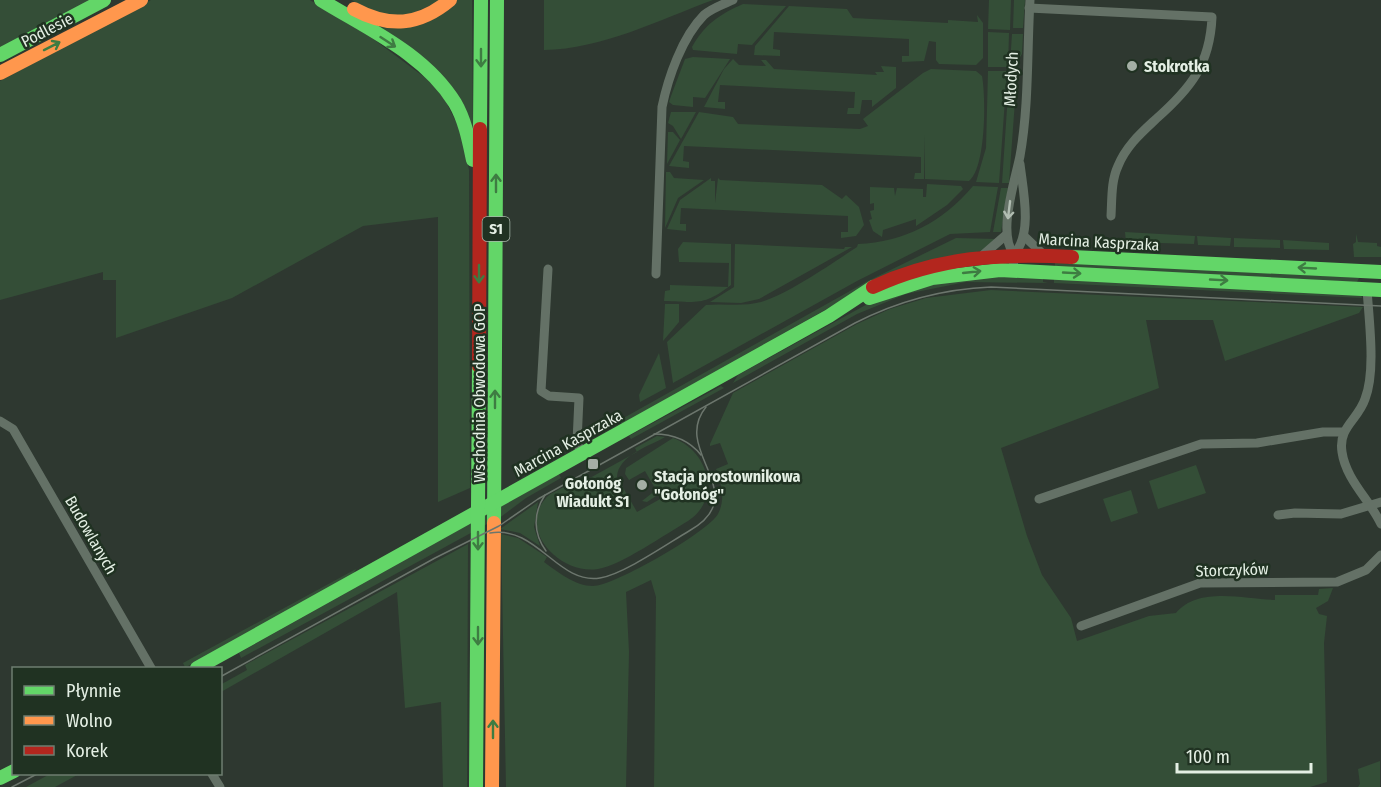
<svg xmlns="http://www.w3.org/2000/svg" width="1381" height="787" font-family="'Fira Sans Condensed',sans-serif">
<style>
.green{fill:#344e37}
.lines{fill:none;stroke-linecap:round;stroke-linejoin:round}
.street{stroke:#647166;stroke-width:9}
.fast{stroke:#63d668;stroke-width:14}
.slow{stroke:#ff974d;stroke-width:14}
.jam{stroke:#b3261e;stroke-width:14}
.tram{stroke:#6c766d;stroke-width:1.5}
.oneway{stroke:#3e7c42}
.oneway2{stroke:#b1bdb2}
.poi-dot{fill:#a4afa5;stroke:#203222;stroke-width:2}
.labels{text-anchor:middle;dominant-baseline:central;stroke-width:5;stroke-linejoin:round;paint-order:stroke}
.shield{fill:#203222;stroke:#a9b6aa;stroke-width:1.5}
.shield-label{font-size:15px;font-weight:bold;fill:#e4efe4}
.street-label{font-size:16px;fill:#e4efe4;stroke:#203222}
.poi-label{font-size:16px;font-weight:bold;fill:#e4efe4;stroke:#203222;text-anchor:start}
</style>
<rect width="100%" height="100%" fill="#2e3830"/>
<g class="green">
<polygon points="0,0 95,0 0,51"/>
<polygon points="151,0 310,0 372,38 439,88 462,134 469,170 470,488 438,502 438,217 363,226 232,298 116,338 116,280 103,280 103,272 0,300 0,81"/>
<polygon points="352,0 443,0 399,19 362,7"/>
<polygon points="456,0 472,0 473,135 460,104 379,25"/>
<path d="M544,0H713C659,20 602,49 544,50Z"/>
<polygon points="989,0 1011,0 1010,30 988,29"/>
<polygon points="1014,0 1025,0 1023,28 1013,28"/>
<path d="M743,4L786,6L752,45L738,44L737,54L693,50L692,47C704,25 720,14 743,4Z"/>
<polygon points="789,6 847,9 853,18 948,23 948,20 978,22 977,15 983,23 983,58 976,65 939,64 936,60 936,42 929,41 924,61 902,62 902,56 909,56 909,39 774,32 773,49 780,50 780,56 754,55 755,46"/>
<polygon points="988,32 1009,33 1008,67 988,67"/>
<polygon points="1012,34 1023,34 1022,54 1018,60 1009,183 1002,183"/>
<polygon points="693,57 730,59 705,98 693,97 693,107 673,105 669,102 671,96 685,59"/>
<polygon points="733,59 739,65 766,66 761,60 766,60 774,69 877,75 875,72 884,72 881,66 896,67 896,88 872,107 872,100 862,100 860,114 847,114 848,108 854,108 855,92 720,85 718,102 725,102 725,109 704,107 724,69"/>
<path d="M931,69L976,71L982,76C986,97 986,168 969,181L925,179L924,135V179H914L915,173H921V157L684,146L683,161L689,162V168L669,166L699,112L733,117L738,124L860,129L868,126L863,119L923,73Z"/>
<polygon points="988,71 1007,71 999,183 976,182 986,148"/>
<polygon points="671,112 696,112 681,139 673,126 668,123"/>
<polygon points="668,132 673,132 680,140 667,164"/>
<polygon points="666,172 670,172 674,178 704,180 678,198 665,228"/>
<polygon points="711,178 711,181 715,181 715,203 718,178 720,180 822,185 842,199 846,195 859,207 864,225 856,236 841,238 841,232 848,232 848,216 681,208 680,224 686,224 686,231 667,229 680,200"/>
<polygon points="927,184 961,186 963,189 947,205 916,226 916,219 883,230 882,237 873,231 869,220 872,219 870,211 874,210 874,203 870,204 870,187 894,188 895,196 897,188 923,189 923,197 926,197"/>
<path d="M973,186L998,187L990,232L950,234L857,281L673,383L667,342L706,305C724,303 742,307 761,302C790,293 831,264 857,247L858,244C904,242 943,222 973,186Z"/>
<polygon points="1001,188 1008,188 1001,232 993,232"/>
<polygon points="1125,232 1195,236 1194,244 1126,242"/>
<polygon points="1356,234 1358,242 1377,243 1377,246 1381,247 1381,257 1354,257 1353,244 1356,242"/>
<polygon points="1197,236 1231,238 1230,246 1198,245"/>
<polygon points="956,238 997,239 983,250 857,292 622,424 620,420 866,282"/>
<polygon points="1234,238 1280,240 1280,248 1234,247"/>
<polygon points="1283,240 1329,243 1329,250 1284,249"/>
<path d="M683,242L731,244V285C704,306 697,302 664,301L665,291L670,290V285L728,287L729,263L679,262L678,249Z"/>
<polygon points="735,244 844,249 845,247 852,247 759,299 741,303 710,302 734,287"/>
<polygon points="1055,261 1359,278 1357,282 1049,267 1055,266"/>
<polygon points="983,275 1043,276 1043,282 1048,283 966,282 906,294 857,314 733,383 738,375 873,301 904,290"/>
<polygon points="1054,278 1361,293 1362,298 1054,283"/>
<path d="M991,290L1363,307L1359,313L1225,361L1213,320H1146L1159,388L1001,448L1027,536L1042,575L1071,618L1077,641L1149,616L1176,613C1198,586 1245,599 1275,600V595H1318L1319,589L1333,588L1328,601L1316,608L1319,614L1327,616L1324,643L1327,782L1310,787H654L656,597L651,580L626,592L629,652L626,787H506L501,534L518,538L547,557L544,562C558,572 575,586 593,586C614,586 708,532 718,514C726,498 721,484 716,469L728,464L720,443L710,446V444L733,393L857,324L890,309L926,298Z"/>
<polygon points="665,304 679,304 679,322 663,341"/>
<polygon points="659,353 666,388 640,402 639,395"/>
<polygon points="721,386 724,388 631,439 629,436"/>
<path d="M657,436L665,437C650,446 618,455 617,477L637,512L662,498L659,494L647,502L642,501L656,490L645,471L629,480L625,474L626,468L673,438C709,451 722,499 688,521C667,533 620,566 598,569C560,575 517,530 546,498C550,493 559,490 566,486L568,490L637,452L635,448Z"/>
<polygon points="1196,465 1206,493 1158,509 1149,481"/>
<polygon points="559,474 561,478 526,498 502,516 241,658 239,653"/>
<polygon points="1131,490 1138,513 1111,522 1103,499"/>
<polygon points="538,502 534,527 540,546 520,533 500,529"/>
<polygon points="468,544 467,787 443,787 441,702 405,708 397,592 221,692 220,685 247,670 245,665"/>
<polygon points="356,569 353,574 188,666 185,667 183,663"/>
<polygon points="1380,761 1380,787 1358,787 1360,784 1358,769"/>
<polygon points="50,774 79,774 55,787 26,787"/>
</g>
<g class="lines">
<g class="street">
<path d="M1029,8L1212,17C1210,65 1190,89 1156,119C1141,133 1126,146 1118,166C1111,181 1112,199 1111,216"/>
<polyline points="1024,236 1045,256"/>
<path d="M1014,254C997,234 1015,181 1020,156C1029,106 1027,51 1030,0"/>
<polyline points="983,255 1006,235"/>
<polyline points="548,269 541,391 549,396 579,398 577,442 581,454"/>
<path d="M1013,270L1014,254C1033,234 1023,190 1020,164"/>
<path d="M656,274L662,107C668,78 682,37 704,15C712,8 724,4 733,0"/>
<path d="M1367,289C1369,321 1376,371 1365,399C1358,420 1338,427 1342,452C1346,480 1370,500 1381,524"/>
<polyline points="0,421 13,429 151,668"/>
<polyline points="1039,499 1201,444 1257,443 1323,432 1343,432"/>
<polyline points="1278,515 1295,513 1341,514 1381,502"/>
<polyline points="1081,626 1200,583 1337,582 1366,570 1381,555"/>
<polyline points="212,774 220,787"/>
</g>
<g class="fast">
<path d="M321,0C368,29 425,54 455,103C465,120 469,141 473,160"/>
<polyline points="0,55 104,0"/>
<polyline points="480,129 481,0"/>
<polyline points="1072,257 1381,272"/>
<polyline points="869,298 932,278 1000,270 1381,290"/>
<polyline points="494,523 497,0"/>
<polyline points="197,668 829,316 873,287"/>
<polyline points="0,778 14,771"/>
<polyline points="476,787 479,366"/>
</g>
<g class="slow">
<path d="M354,9C389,28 419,26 450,0"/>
<polyline points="0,73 141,0"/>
<polyline points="492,787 494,523"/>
</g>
<g class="jam">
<path d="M873,287C937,257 1002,253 1072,257"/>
<polyline points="479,366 480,129"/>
</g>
<g class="tram">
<path d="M654,434C673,434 689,440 701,455"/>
<path d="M545,495C533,513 533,533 546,551"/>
<path d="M490,533C537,525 558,585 600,578C624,574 667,544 689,531C755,494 670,451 706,407"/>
<path d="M220,677L435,558L499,526L538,499L855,323C898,301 943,289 991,287L1381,306"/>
<polyline points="12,787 37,774"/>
</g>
</g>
<defs><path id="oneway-shaft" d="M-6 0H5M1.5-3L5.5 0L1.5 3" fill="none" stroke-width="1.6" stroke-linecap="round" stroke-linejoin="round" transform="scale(1.5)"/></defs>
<g class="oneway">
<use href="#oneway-shaft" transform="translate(388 42) rotate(33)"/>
<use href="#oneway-shaft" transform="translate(52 46) rotate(-27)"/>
<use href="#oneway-shaft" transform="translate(481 58) rotate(90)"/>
<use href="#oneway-shaft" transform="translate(496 183) rotate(-90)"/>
<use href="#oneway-shaft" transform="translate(1307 268) rotate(-177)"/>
<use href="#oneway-shaft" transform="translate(972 272) rotate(-6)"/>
<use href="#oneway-shaft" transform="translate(1072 273) rotate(3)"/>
<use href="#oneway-shaft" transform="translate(479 274) rotate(90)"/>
<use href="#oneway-shaft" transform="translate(1219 280) rotate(3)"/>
<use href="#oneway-shaft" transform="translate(495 399) rotate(-90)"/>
<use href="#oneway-shaft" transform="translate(478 541) rotate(90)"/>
<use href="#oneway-shaft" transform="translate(478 636) rotate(90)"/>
<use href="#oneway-shaft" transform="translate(493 729) rotate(-90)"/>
</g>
<use class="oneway2" href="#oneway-shaft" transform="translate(1009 210) rotate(97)"/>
<g class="poi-dot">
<circle cx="1132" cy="66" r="6"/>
<rect x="587" y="458" width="12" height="12" rx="3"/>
<circle cx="642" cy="485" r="6"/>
</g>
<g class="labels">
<rect class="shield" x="482.5" y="217" width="27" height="24" rx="4.5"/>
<g class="shield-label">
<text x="496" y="229">S1</text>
</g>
<g class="street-label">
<text transform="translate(47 30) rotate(-27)">Podlesie</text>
<text transform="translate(1011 79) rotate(-87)">Młodych</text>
<text transform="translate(1099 242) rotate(3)">Marcina Kasprzaka</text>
<text transform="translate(479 393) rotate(-90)">Wschodnia Obwodowa GOP</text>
<text transform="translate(568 443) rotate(-29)">Marcina Kasprzaka</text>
<text transform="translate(91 535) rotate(60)">Budowlanych</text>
<text transform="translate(1232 570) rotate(-2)">Storczyków</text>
</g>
<g class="poi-label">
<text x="1144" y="66">Stokrotka</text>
<text x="654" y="476">Stacja prostownikowa<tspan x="654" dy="18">"Gołonóg"</tspan></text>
<text x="593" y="483" text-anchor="middle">Gołonóg<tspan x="593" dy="18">Wiadukt S1</tspan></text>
</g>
</g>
<rect x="12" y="667" width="210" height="108" fill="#203222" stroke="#6e7e70" stroke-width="1.5"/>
<rect x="24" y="686" width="30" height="9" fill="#63d668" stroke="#6e7e70" stroke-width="1.5"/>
<text x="66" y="697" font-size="18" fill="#e4efe4">Płynnie</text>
<rect x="24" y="716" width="30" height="9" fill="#ff974d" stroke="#6e7e70" stroke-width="1.5"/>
<text x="66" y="727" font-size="18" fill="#e4efe4">Wolno</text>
<rect x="24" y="746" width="30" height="9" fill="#b3261e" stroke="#6e7e70" stroke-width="1.5"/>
<text x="66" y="757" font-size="18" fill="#e4efe4">Korek</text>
<path d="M1177 763v9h134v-9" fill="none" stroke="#e4efe4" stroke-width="3"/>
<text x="1186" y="763" font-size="18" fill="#e4efe4" stroke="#203222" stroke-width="4.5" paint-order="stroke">100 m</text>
</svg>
